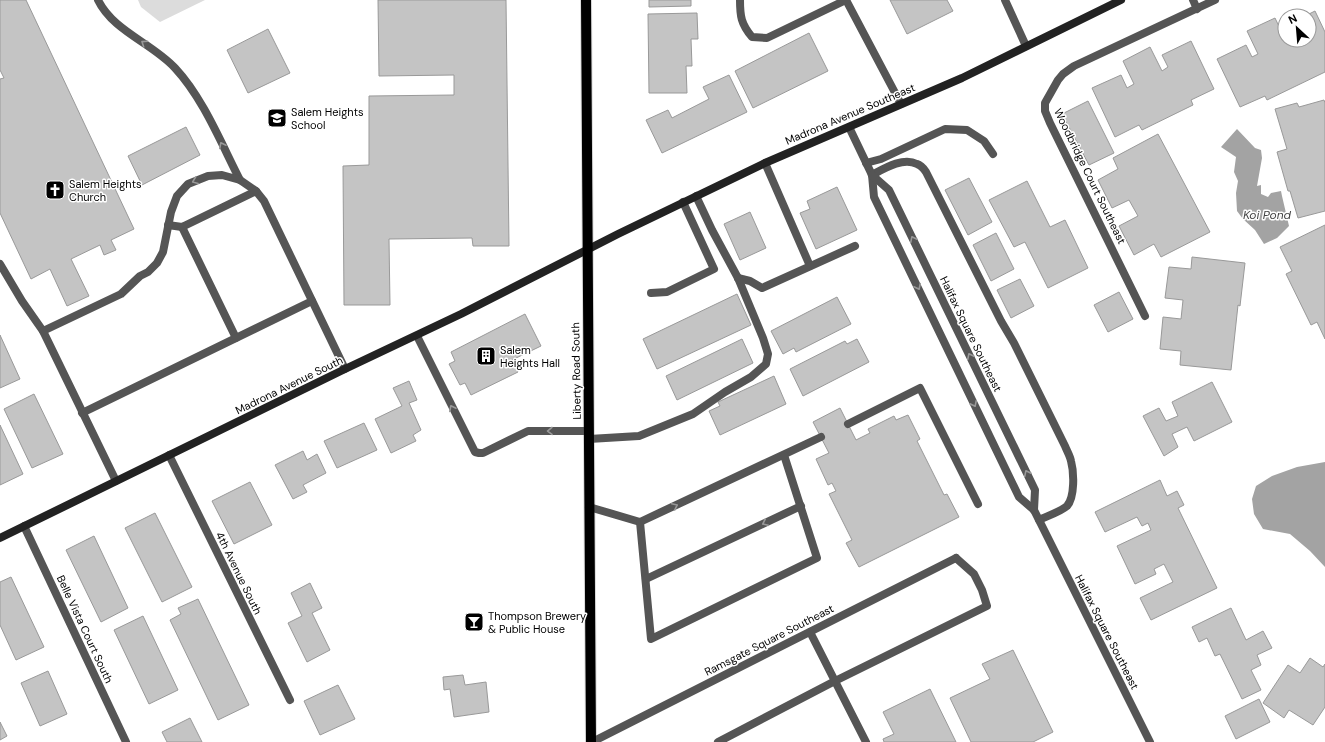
<svg xmlns="http://www.w3.org/2000/svg" width="1325" height="742" font-family="'DM Sans',sans-serif">
<style>
.green{fill:#dcdcdc}
.water{fill:#a3a3a3}
.building{fill:#c4c4c4;stroke:#999}
.lines{fill:none;stroke-linecap:round;stroke-linejoin:round}
.primary-casing{stroke:#dbdbdb;stroke-width:12}
.lane{stroke:#555;stroke-width:8}
.street{stroke:#555;stroke-width:8}
.secondary{stroke:#222;stroke-width:8}
.primary{stroke:#000;stroke-width:10}
.oneway{stroke:#999}
.labels{text-anchor:middle;dominant-baseline:central;stroke-width:3;stroke-linejoin:round;paint-order:stroke}
.poi-label{font-size:11px;fill:#000;stroke:#fff;text-anchor:start}
.street-label{font-size:11px;fill:#000;stroke:#fff}
.water-label{font-size:12px;font-style:italic;fill:#444;stroke:#fff}
</style>
<rect width="100%" height="100%" fill="#fff"/>
<polygon class="green" points="138,0 205,0 160,22 141,7"/>
<g class="water">
<polygon points="1237,129 1255,148 1261,150 1262,158 1257,186 1261,185 1261,194 1268,197 1271,193 1281,191 1282,196 1289,226 1277,238 1264,244 1255,230 1243,219 1237,211 1236,193 1238,181 1234,172 1236,157 1221,147"/>
<polygon points="1325,462 1325,567 1310,551 1290,534 1263,529 1254,514 1252,499 1256,486 1272,476 1297,467"/>
</g>
<g class="building">
<polygon points="0,0 26,0 134,229 111,240 116,250 104,255 100,245 71,259 89,296 67,306 50,269 31,279 0,213 0,79 4,78 0,70"/>
<polygon points="378,0 506,0 509,246 473,246 472,238 389,239 390,305 344,305 343,166 369,165 369,96 454,95 454,75 379,76"/>
<polygon points="649,0 691,0 691,6 649,7"/>
<polygon points="890,0 947,0 953,11 907,34"/>
<polygon points="1315,11 1325,32 1325,72 1267,100 1265,96 1240,107 1217,59 1246,45 1252,57 1258,54 1247,31 1275,18 1286,41 1309,40 1309,16 1305,16"/>
<polygon points="697,13 698,39 691,39 692,66 686,66 687,93 649,93 648,14"/>
<polygon points="268,29 290,73 248,93 227,50"/>
<polygon points="809,33 828,71 753,108 735,71"/>
<polygon points="1191,41 1214,89 1191,100 1193,105 1142,130 1139,125 1115,137 1092,88 1121,75 1127,88 1134,84 1123,61 1150,47 1162,71 1168,67 1162,55"/>
<polygon points="729,75 747,112 662,153 646,120 668,110 672,118 709,99 703,87"/>
<polygon points="1324,100 1325,103 1325,211 1298,218 1290,191 1288,191 1277,152 1287,149 1275,109 1297,103 1299,107"/>
<polygon points="1088,101 1114,153 1089,165 1062,114"/>
<polygon points="186,127 200,155 142,185 128,156"/>
<polygon points="1158,134 1210,232 1161,257 1154,244 1134,255 1119,226 1138,216 1129,200 1112,208 1098,180 1118,169 1113,158"/>
<polygon points="969,178 992,222 968,235 945,190"/>
<polygon points="1027,181 1050,227 1065,220 1088,268 1048,288 1025,242 1014,247 989,200"/>
<polygon points="837,187 857,230 816,249 800,213 810,209 807,201"/>
<polygon points="750,212 766,248 740,260 724,224"/>
<polygon points="1325,225 1325,339 1317,322 1311,325 1286,274 1292,271 1280,247"/>
<polygon points="996,233 1014,269 991,281 973,245"/>
<polygon points="1192,257 1245,263 1240,306 1238,305 1231,370 1180,365 1181,351 1160,349 1163,317 1181,319 1183,300 1165,298 1169,267 1191,269"/>
<polygon points="1020,279 1034,306 1011,318 997,290"/>
<polygon points="1119,292 1133,319 1108,332 1094,305"/>
<polygon points="737,294 751,325 657,369 643,339"/>
<polygon points="837,297 851,324 796,352 794,348 783,354 771,331"/>
<polygon points="525,314 541,346 512,360 518,372 471,395 465,383 460,385 449,364 455,361 451,352"/>
<polygon points="0,335 20,379 0,388"/>
<polygon points="742,339 753,363 677,400 666,376"/>
<polygon points="857,339 869,362 803,396 790,369 845,341 847,344"/>
<polygon points="774,376 786,404 720,435 709,411 720,406 718,402"/>
<polygon points="409,381 417,400 409,403 421,430 413,435 416,441 391,453 375,419 402,406 393,388"/>
<polygon points="1212,382 1232,422 1194,441 1187,427 1172,434 1178,447 1164,456 1143,416 1159,408 1166,421 1178,416 1172,402"/>
<polygon points="34,394 63,454 32,468 4,409"/>
<polygon points="840,408 856,440 870,433 868,429 894,416 896,420 908,415 920,439 917,441 944,495 947,494 959,517 859,567 846,543 852,540 829,494 836,491 832,483 828,485 816,459 829,453 813,422"/>
<polygon points="364,423 377,450 337,468 324,441"/>
<polygon points="0,425 23,474 0,485"/>
<polygon points="303,451 307,460 317,454 326,473 303,485 307,492 293,499 275,465"/>
<polygon points="1160,480 1167,496 1177,491 1184,505 1178,508 1217,588 1151,620 1140,598 1173,582 1164,564 1154,569 1156,574 1135,584 1117,546 1151,530 1148,523 1142,526 1137,517 1105,532 1095,512"/>
<polygon points="250,482 272,525 234,544 212,501"/>
<polygon points="155,513 192,587 162,602 125,528"/>
<polygon points="94,536 128,608 101,622 66,550"/>
<polygon points="11,577 44,647 16,660 0,625 0,582"/>
<polygon points="310,583 322,608 312,613 330,650 307,662 288,623 302,616 291,593"/>
<polygon points="198,599 249,705 218,720 170,620 181,614 178,608"/>
<polygon points="1231,608 1246,640 1263,631 1272,648 1257,655 1261,665 1251,670 1261,690 1242,699 1220,654 1215,656 1207,638 1199,642 1192,627"/>
<polygon points="143,616 178,690 149,704 114,630"/>
<polygon points="1013,650 1053,732 1033,742 971,742 950,698 990,679 982,664"/>
<polygon points="1310,658 1323,667 1325,664 1325,707 1313,725 1289,710 1284,718 1263,703 1288,665 1300,673"/>
<polygon points="48,671 67,714 40,726 21,683"/>
<polygon points="463,675 465,685 486,682 489,712 454,717 450,689 444,690 443,677"/>
<polygon points="338,685 355,719 320,735 304,701"/>
<polygon points="930,689 956,742 884,742 883,739 894,734 883,712"/>
<polygon points="1259,699 1270,722 1236,739 1225,716"/>
<polygon points="190,718 202,742 167,742 162,732"/>
<polygon points="0,722 7,736 0,740"/>
</g>
<g class="lines">
<g class="primary-casing">
<polyline id="primary" points="586,0 591,742"/>
</g>
<g class="lane">
<path d="M98,0C113,31 152,43 175,68C203,98 221,143 240,180"/>
<path d="M740,0C740,16 741,24 752,37L767,38L846,0"/>
<polyline points="846,0 901,104"/>
<polyline points="1005,0 1026,46"/>
<polyline points="765,163 810,266"/>
<polyline points="866,163 881,159 945,129 967,130 984,141 993,154"/>
<path d="M872,175C885,168 903,157 917,164C921,165 924,169 926,172L1001,321L1014,343L1065,446C1067,451 1070,456 1071,461C1074,472 1075,497 1067,506C1060,512 1047,516 1039,520"/>
<polyline points="168,225 182,227 256,191 264,201 345,369"/>
<polyline points="182,227 236,338"/>
<polyline points="0,264 22,301 43,331 116,481"/>
<polyline points="738,278 750,281 762,288 855,246"/>
<polyline points="651,293 667,292 714,269 683,202"/>
<polyline points="43,331 121,294 140,276 148,272 157,263 163,252 171,212 177,196 188,184 208,176 222,175 240,180 256,191"/>
<polyline points="417,336 475,452 479,453 483,453 528,431 589,431"/>
<polyline points="82,413 312,301"/>
<polyline points="848,424 920,388 978,504"/>
<polyline points="589,439 639,436 693,414 725,392 751,377 766,364 768,354 763,338 738,278 712,230 696,196"/>
<polyline points="589,507 640,522 821,437"/>
<polyline points="640,522 651,639 817,558 784,455"/>
<polyline points="646,579 801,506"/>
<polyline points="810,632 866,742"/>
<polyline points="718,742 835,681 987,606 982,590 974,574 956,558"/>
</g>
<g class="street">
<polyline points="1193,0 1197,9"/>
<polyline points="849,127 872,175 874,197 1019,497 1034,510 1150,742"/>
<polyline points="872,175 889,190 1035,490 1034,510"/>
<polyline points="1145,316 1050,123 1045,111 1045,103 1058,80 1063,74 1074,66 1215,0"/>
<polyline points="169,455 290,700"/>
<polyline points="24,526 126,742"/>
<polyline points="592,742 956,558"/>
</g>
<polyline class="secondary" points="0,538 345,369 461,314 618,234 765,163 962,78 1121,0"/>
<use href="#primary" class="primary"/>
</g>
<defs><path id="oneway-chevron" d="M-2-3.5L2.5 0L-2 3.5" fill="none" stroke-width="1.6" stroke-linecap="round" stroke-linejoin="round"/></defs>
<g class="oneway">
<use href="#oneway-chevron" transform="translate(144 43) rotate(-146)"/>
<use href="#oneway-chevron" transform="translate(222 145) rotate(-117)"/>
<use href="#oneway-chevron" transform="translate(195 181) rotate(159)"/>
<use href="#oneway-chevron" transform="translate(913 239) rotate(-116)"/>
<use href="#oneway-chevron" transform="translate(918 287) rotate(64)"/>
<use href="#oneway-chevron" transform="translate(970 356) rotate(-116)"/>
<use href="#oneway-chevron" transform="translate(974 404) rotate(64)"/>
<use href="#oneway-chevron" transform="translate(452 408) rotate(-117)"/>
<use href="#oneway-chevron" transform="translate(550 431) rotate(179)"/>
<use href="#oneway-chevron" transform="translate(1027 473) rotate(-116)"/>
<use href="#oneway-chevron" transform="translate(675 506) rotate(-25)"/>
<use href="#oneway-chevron" transform="translate(765 523) rotate(155)"/>
</g>
<defs>
<g id="school-square" transform="scale(1)"><rect x="-9" y="-9" width="18" height="18" rx="4" fill="#000" stroke="#fff"/><path d="M0-5L7-2L0 1L-7-2ZM-4 1L0 2.5L4 1V4Q0 6-4 4Z" fill="#fff"/></g>
<g id="church-square" transform="scale(1)"><rect x="-9" y="-9" width="18" height="18" rx="4" fill="#000" stroke="#fff"/><path d="M-1.2-6h2.4v3.5h3.3v2.4h-3.3V6h-2.4V-.1h-3.3v-2.4h3.3Z" fill="#fff"/></g>
<g id="building-square" transform="scale(1)"><rect x="-9" y="-9" width="18" height="18" rx="4" fill="#000" stroke="#fff"/><path d="M-4-6H4V6H1V3H-1V6H-4ZM-2.5-4.3h1.7v1.8h-1.7ZM.8-4.3h1.7v1.8H.8ZM-2.5-1h1.7V.8h-1.7ZM.8-1h1.7V.8H.8Z" fill="#fff"/></g>
<g id="bar-square" transform="scale(1)"><rect x="-9" y="-9" width="18" height="18" rx="4" fill="#000" stroke="#fff"/><path d="M-6-5H6L.8 .8V4.5H3.5V6h-7V4.5H-.8V.8Z" fill="#fff"/></g>
</defs>
<g fill-rule="evenodd">
<use href="#school-square" x="277" y="118"/>
<use href="#church-square" x="55" y="190"/>
<use href="#building-square" x="486" y="356"/>
<use href="#bar-square" x="474" y="622"/>
</g>
<g class="labels">
<g class="poi-label">
<text x="291" y="112">Salem Heights<tspan x="291" dy="13">School</tspan></text>
<text x="69" y="184">Salem Heights<tspan x="69" dy="13">Church</tspan></text>
<text x="500" y="350">Salem<tspan x="500" dy="13">Heights Hall</tspan></text>
<text x="488" y="616">Thompson Brewery<tspan x="488" dy="13">&amp; Public House</tspan></text>
</g>
<g class="street-label">
<text transform="translate(850 114) rotate(-23)">Madrona Avenue Southeast</text>
<text transform="translate(1090 176) rotate(64)">Woodbridge Court Southeast</text>
<text transform="translate(971 334) rotate(64)">Halifax Square Southeast</text>
<text transform="translate(576 371) rotate(-91)">Liberty Road South</text>
<text transform="translate(289 385) rotate(-26)">Madrona Avenue South</text>
<text transform="translate(239 573) rotate(64)">4th Avenue South</text>
<text transform="translate(85 629) rotate(65)">Belle Vista Court South</text>
<text transform="translate(1107 632) rotate(63)">Halifax Square Southeast</text>
<text transform="translate(769 640) rotate(-27)">Ramsgate Square Southeast</text>
</g>
<g class="water-label">
<text x="1267" y="215">Koi Pond</text>
</g>
</g>
<g transform="translate(1297 28) rotate(334)"><circle r="19" fill="#ffffff" stroke="#999999"/>
<path d="M0-3L7 15L0 10L-7 15Z" fill="#000000"/>
<text y="-6" font-size="11" font-weight="bold" text-anchor="middle" fill="#000000">N</text>
</g>
</svg>
